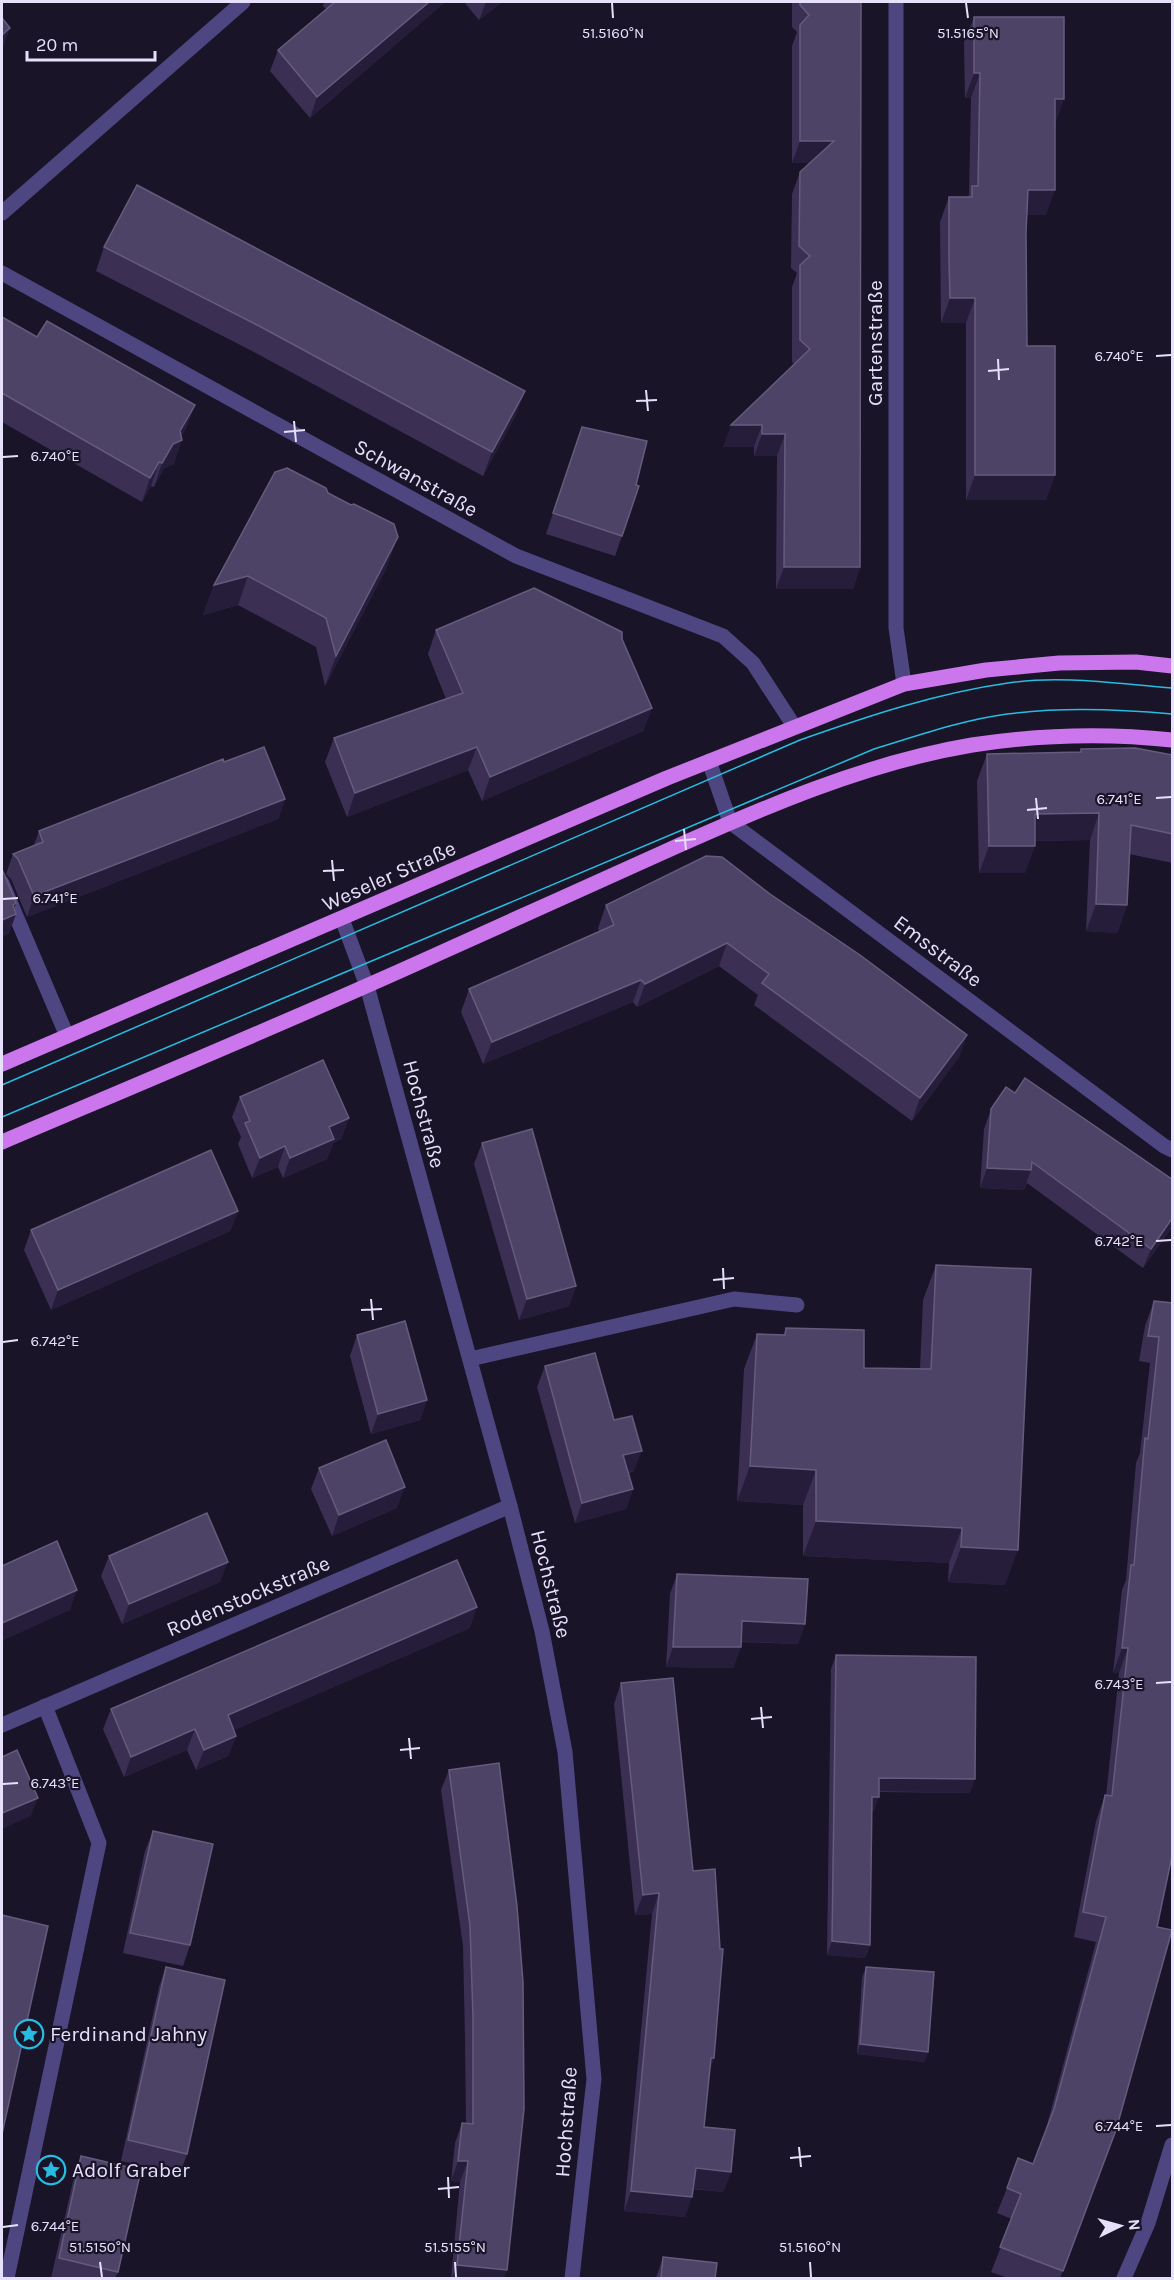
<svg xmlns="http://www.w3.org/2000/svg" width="1174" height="2280" font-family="Karla,sans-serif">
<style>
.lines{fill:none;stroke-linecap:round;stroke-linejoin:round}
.minor{stroke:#4e4681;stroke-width:15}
.major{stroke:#cb76ec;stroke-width:15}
.tram{stroke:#26bde1;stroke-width:1.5}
.wall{fill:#3b3054}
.shaded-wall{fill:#261d3b}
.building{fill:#4d4366;stroke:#655c7d;stroke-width:1.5}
.ticks{fill:none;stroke:#e6e0fb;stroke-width:2}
.labels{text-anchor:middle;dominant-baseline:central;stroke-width:4.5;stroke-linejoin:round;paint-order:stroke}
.street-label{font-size:21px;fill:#e6e0fb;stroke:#1a1428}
.poi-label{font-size:21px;fill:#e6e0fb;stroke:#1a1428;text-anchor:start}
.ticks-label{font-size:15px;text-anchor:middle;fill:#e6e0fb;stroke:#1a1428;stroke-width:4.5;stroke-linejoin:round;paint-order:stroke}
</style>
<rect width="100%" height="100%" fill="#1a1428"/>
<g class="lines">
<g class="minor">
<polyline points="896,2 896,628 904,684"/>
<polyline points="2,213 243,2"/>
<polyline points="2,273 516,556 723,636 753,663 794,726"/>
<polyline points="709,761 730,822 1164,1146 1172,1150"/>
<polyline points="2,883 67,1036"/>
<polyline points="342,919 367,986 510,1506 542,1631 565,1752 594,2079 572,2278"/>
<polyline points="470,1359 734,1299 797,1305"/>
<polyline points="2,1725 510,1506"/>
<polyline points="7,2278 99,1843 45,1706"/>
<polyline points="1124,2278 1148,2223 1172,2145"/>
</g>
<g class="major">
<polyline points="2,1064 667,778 904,684 986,670 1059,663 1136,662 1172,666"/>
<path d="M2,1142C148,1080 295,1019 440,953C515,919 589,886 664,852C762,808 865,763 972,745C1037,735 1107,733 1172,740"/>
</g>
<g class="tram">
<path d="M2,1085L800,740C868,716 937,693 1008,683C1062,675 1118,684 1172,688"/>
<path d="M2,1117L874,749C917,736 962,720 1007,714C1060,707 1119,709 1172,714"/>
</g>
</g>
<g class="wall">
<polygon points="324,2 445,2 310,118 270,71 278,50 326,9 323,6"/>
<polygon points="464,2 502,2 479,20"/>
<polygon points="792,2 861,2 860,567 853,589 776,589 777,456 754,456 754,447 723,447 794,364 792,362 792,287 797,273 791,268 792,194 800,172 810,163 792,163 792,46 797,32 792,27"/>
<polygon points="974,17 1055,125 1046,215 1027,215 1026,232 1027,346 1055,475 1046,500 966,500 966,323 941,323 940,222 949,197 968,197 969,195 971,98 965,98 964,42"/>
<polygon points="104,247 516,415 483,476 252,351 96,271"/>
<polygon points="2,317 37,337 195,405 186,428 181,437 174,464 164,468 154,487 151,486 142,502 2,422"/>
<polygon points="582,427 622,536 615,556 546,534"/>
<polygon points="328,493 387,567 325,686 316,647 238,605 203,615 214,585"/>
<polygon points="436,630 652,708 643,731 482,801 468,770 347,817 325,762 334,738 446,699 428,654"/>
<polygon points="1081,749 1173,755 1173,863 1129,854 1127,905 1117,933 1086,931 1090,840 1035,841 1025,873 979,873 977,781 987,754 1080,752"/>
<polygon points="224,762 285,799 278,819 27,917 11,879 6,874 13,854 34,845 39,831"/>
<polygon points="770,894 967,1035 959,1057 912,1121 754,1005 758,995 719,966 637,1007 633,1002 483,1064 461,1012 469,989 599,931 598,928 606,905"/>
<polygon points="1015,1093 1173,1180 1173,1226 1143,1268 1027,1183 1024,1190 980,1188 984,1129 991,1109"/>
<polygon points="240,1097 349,1118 341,1139 333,1143 327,1159 283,1178 278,1167 252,1178 238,1144 241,1137 232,1117"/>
<polygon points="482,1143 576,1286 569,1306 519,1320 474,1164"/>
<polygon points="238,1211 230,1231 51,1310 24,1250 31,1230"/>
<polygon points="936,1265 1005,1585 948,1582 949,1563 803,1556 803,1505 737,1501 744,1369 757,1334 784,1335 786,1328 864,1368 920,1369 923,1300"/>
<polygon points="1154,1301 1173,1303 1116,2130 1060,2278 1008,2278 991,2272 1012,2219 997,2213 1007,2188 1033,2164 1046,2129 1096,1942 1074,1937 1096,1821 1105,1795 1106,1796 1119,1673 1113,1673 1122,1590 1126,1580 1136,1463 1140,1453 1150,1363 1139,1361 1145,1326"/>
<polygon points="357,1335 427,1400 420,1420 371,1434 350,1356"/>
<polygon points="545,1366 614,1420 634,1471 629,1473 633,1489 626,1509 575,1523 537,1387"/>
<polygon points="319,1468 397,1508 332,1536 311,1489"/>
<polygon points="109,1556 220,1582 122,1624 101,1576"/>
<polygon points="677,1574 805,1624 798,1644 741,1642 741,1647 733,1668 666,1667 670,1594"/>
<polygon points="470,1628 234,1730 236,1736 228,1756 196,1770 187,1750 124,1777 103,1729 111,1709"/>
<polygon points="836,1655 970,1793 879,1792 874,1811 872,1811 870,1945 865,1958 827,1955 831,1669"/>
<polygon points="621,1683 693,1871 714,2058 709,2072 704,2127 731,2172 723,2192 693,2189 685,2217 624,2211 652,1914 635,1915 614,1704"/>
<polygon points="499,1763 504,2278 451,2278 460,2182 451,2181 455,2143 462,2123 466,2123 465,2038 463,1946 441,1790 449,1770"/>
<polygon points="153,1831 190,1945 183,1966 123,1953 145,1851"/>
<polygon points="166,1967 187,2154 180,2174 121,2161 159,1987"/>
<polygon points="866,1967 928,2052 924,2062 857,2054 862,1978"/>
<polygon points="81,2156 118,2272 115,2278 51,2278 74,2177"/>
<polygon points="663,2257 715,2278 656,2278"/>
</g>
<g class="shaded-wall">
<polygon points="429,2 445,2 310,118 317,97"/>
<polygon points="486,2 502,2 479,20"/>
<polygon points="10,28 2,51 2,35"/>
<polygon points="974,73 980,73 971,98 965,98"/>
<polygon points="1055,99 1064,99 1055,125"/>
<polygon points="800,141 834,141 826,163 792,163"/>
<polygon points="1028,190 1055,190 1046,215 1019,215"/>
<polygon points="950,298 975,298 966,323 941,323"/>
<polygon points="525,391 516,415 483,476 492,452"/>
<polygon points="195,405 186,428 178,442 182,440 174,464 164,468 154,487 162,463"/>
<polygon points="731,425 762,425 754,447 723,447"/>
<polygon points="762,434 785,434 777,456 754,456"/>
<polygon points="159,462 151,486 142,502 150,478"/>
<polygon points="975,475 1055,475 1046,500 966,500"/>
<polygon points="398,537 387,567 325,686 336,656"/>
<polygon points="784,567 860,567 853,589 776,589"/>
<polygon points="248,576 238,605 203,615 214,585"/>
<polygon points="652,708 643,731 482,801 490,777"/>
<polygon points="477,747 468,770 347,817 355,793"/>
<polygon points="285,799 278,819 27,917 34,896"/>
<polygon points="1099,813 1090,840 1025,841 1035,814"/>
<polygon points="989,846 1035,846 1025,873 979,873"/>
<polygon points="16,903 12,916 16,914 9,934 2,937 2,920 13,905"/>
<polygon points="1096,904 1127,905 1117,933 1086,931"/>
<polygon points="727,943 719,966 637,1007 645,984"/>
<polygon points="641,980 633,1002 483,1064 492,1042"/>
<polygon points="967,1035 959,1057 912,1121 920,1098"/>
<polygon points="349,1118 341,1139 333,1143 327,1159 283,1178 290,1158 329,1127"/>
<polygon points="285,1146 278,1167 252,1178 260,1158"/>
<polygon points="987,1168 1031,1170 1024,1190 980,1188"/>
<polygon points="238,1211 230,1231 51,1310 58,1290"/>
<polygon points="1173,1217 1173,1226 1143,1268 1151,1249"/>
<polygon points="576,1286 569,1306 519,1320 527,1299"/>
<polygon points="427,1400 420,1420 371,1434 378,1414"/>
<polygon points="642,1451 634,1471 616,1475 623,1455"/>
<polygon points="750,1466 816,1470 803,1505 737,1501"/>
<polygon points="405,1487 397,1508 332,1536 339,1515"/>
<polygon points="633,1489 626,1509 575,1523 582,1503"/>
<polygon points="816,1521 962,1528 949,1563 803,1556"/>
<polygon points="961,1547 1018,1550 1005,1585 948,1582"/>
<polygon points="228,1562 220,1582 122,1624 129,1604"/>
<polygon points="77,1590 70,1610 2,1641 2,1623"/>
<polygon points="477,1607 470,1628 220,1736 228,1715"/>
<polygon points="742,1621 805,1624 798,1644 734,1641"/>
<polygon points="673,1647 741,1647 733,1668 666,1667"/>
<polygon points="1122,1648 1128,1648 1119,1673 1113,1673"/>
<polygon points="195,1729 187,1750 124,1777 131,1757"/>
<polygon points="236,1736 228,1756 196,1770 204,1750"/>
<polygon points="879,1778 975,1779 970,1793 875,1791"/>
<polygon points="872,1797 879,1797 874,1811 867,1810"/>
<polygon points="38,1798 31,1816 2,1829 2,1813"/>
<polygon points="659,1893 652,1914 635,1915 643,1895"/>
<polygon points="832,1941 870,1945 865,1958 827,1955"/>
<polygon points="860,2044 928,2052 924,2062 857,2054"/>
<polygon points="711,2058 714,2058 707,2079"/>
<polygon points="458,2161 468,2161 460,2182 451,2181"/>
<polygon points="696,2168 731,2172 723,2192 688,2188"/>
<polygon points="631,2191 692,2197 685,2217 624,2211"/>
<polygon points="457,2265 507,2270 504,2278 452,2278"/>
</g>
<g class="building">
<polygon points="335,2 429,2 317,97 278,50"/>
<polygon points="800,2 861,2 860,567 784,567 785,434 762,434 762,425 731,425 810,349 800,340 800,265 810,256 799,246 800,172 834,141 800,141 800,25 809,15 800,5"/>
<polygon points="974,17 1064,17 1064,99 1055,99 1055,190 1028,190 1026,232 1027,346 1055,346 1055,475 975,475 975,298 950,298 949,260 949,197 972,197 972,186 978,186 980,73 974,73"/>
<polygon points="2,18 10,28 2,35"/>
<polygon points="137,185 525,391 492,452 261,327 104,247"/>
<polygon points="2,317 37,337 47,321 195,405 180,431 182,440 173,444 162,463 159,462 150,478 2,393"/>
<polygon points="582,427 647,441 636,485 639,486 622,536 553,513"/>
<polygon points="287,468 326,488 328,493 351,505 354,504 394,524 398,537 336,656 326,618 248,576 214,585 275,472"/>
<polygon points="534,588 622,632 622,639 652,708 490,777 477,747 355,793 334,738 463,693 436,630"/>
<polygon points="264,747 285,799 34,896 18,859 13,854 43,842 39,831 223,759 224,762"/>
<polygon points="1135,748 1173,755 1173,834 1131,825 1127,905 1096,904 1099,813 1035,814 1035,846 989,846 987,754 1081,752 1081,749"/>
<polygon points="706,856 722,857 770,894 860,955 967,1035 920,1098 762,983 769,974 727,943 645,984 641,980 492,1042 469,989 614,925 606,905"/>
<polygon points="2,869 16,903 13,905 16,914 2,920"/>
<polygon points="323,1060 349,1118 329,1127 334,1139 290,1158 285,1146 260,1158 245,1123 250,1121 240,1097"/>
<polygon points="1025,1078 1173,1180 1173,1217 1151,1249 1032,1162 1031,1170 987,1168 991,1109 1006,1087 1015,1093"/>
<polygon points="532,1129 576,1286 527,1299 482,1143"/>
<polygon points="211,1150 238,1211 58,1290 31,1230"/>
<polygon points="936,1265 1031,1269 1018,1550 961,1547 962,1528 816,1521 816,1470 750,1466 757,1334 785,1335 786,1328 864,1330 864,1368 931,1369"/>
<polygon points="1154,1301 1173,1303 1173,1851 1157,1927 1172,1930 1116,2130 1063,2271 1000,2247 1021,2194 1007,2188 1018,2158 1033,2164 1054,2109 1106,1917 1083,1912 1105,1795 1112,1796 1128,1648 1122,1648 1131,1565 1134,1565 1145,1438 1148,1439 1159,1337 1148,1336"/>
<polygon points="405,1321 427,1400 378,1414 357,1335"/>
<polygon points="595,1353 614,1420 632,1416 642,1451 623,1455 633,1489 582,1503 545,1366"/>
<polygon points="386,1440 405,1487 339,1515 319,1468"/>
<polygon points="207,1513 228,1562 129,1604 109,1556"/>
<polygon points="57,1541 77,1590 2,1623 2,1566"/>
<polygon points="457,1560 477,1607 228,1715 236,1736 204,1750 195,1729 131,1757 111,1709"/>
<polygon points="677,1574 808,1579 805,1624 742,1621 741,1647 673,1647"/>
<polygon points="836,1655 976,1657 975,1779 879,1778 879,1797 872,1797 870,1945 832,1941"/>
<polygon points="673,1678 693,1871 715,1869 720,1949 723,1949 714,2058 711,2058 704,2127 735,2130 731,2172 696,2168 692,2197 631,2191 659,1893 643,1895 621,1683"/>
<polygon points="17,1750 38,1798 2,1813 2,1757"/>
<polygon points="499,1763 517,1906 523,1982 524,2109 507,2270 457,2265 468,2161 458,2161 462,2123 473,2124 473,2017 470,1926 449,1770"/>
<polygon points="153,1831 213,1844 190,1945 130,1933"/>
<polygon points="2,1915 48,1926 2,2134"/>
<polygon points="166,1967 225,1980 187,2154 128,2140"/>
<polygon points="866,1967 934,1972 928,2052 860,2044"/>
<polygon points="81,2156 141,2170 118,2272 59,2258"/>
<polygon points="663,2257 717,2263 715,2278 661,2278"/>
</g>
<path class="ticks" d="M612,3L613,18M966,3L968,18M1156,356L1171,355M998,359L999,380M988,371L1009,369M646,390L648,411M636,401L657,400M294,421L296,442M284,432L305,430M3,457L18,456M1036,798L1038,819M1156,798L1171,797M1027,810L1047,808M684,829L686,850M675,841L696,839M332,860L334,881M323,871L344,870M3,899L18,898M1156,1241L1171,1240M723,1268L724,1289M713,1280L734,1278M371,1299L373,1320M361,1310L382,1309M3,1342L18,1340M1156,1683L1171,1682M761,1707L763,1728M751,1719L772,1717M409,1738L411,1759M400,1750L420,1748M3,1784L18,1783M1156,2126L1171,2125M799,2147L801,2167M790,2158L811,2156M448,2177L449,2198M438,2189L459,2187M3,2227L18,2225M100,2262L102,2277M455,2262L456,2277M810,2262L811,2277"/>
<defs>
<g id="sight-ring" transform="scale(1.5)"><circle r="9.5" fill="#1a1428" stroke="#26bde1" stroke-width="1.5"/><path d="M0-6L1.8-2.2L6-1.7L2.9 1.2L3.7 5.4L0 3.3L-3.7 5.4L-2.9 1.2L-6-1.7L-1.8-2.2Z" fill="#26bde1"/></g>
</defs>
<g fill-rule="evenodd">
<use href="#sight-ring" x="29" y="2034"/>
<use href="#sight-ring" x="51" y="2170"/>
</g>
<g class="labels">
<g class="street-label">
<text transform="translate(875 343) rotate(-90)">Gartenstraße</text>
<text transform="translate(416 478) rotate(29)">Schwanstraße</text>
<text transform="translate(389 876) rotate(-24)">Weseler Straße</text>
<text transform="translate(938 951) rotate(37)">Emsstraße</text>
<text transform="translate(424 1114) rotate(75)">Hochstraße</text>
<text transform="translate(551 1584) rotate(76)">Hochstraße</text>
<text transform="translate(248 1596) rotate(-23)">Rodenstockstraße</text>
<text transform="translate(566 2122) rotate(-86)">Hochstraße</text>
</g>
<g class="poi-label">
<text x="50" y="2034">Ferdinand Jahny</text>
<text x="72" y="2170">Adolf Graber</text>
</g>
</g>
<g class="ticks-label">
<text x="613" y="38">51.5160°N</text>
<text x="968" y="38">51.5165°N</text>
<text x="1119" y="361">6.740°E</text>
<text x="55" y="461">6.740°E</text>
<text x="1119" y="804">6.741°E</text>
<text x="55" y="903">6.741°E</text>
<text x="1119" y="1246">6.742°E</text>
<text x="55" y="1346">6.742°E</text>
<text x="1119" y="1689">6.743°E</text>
<text x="55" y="1788">6.743°E</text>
<text x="1119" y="2131">6.744°E</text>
<text x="55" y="2231">6.744°E</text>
<text x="100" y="2252">51.5150°N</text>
<text x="455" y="2252">51.5155°N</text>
<text x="810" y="2252">51.5160°N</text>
</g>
<rect width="1174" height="2280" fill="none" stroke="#e6e0fb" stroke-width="6"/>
<g transform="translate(1120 2226) rotate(85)" stroke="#1a1428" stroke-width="4.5" paint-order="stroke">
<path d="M0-4.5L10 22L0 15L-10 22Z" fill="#e6e0fb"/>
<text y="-9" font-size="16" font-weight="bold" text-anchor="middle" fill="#e6e0fb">N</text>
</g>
<path d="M27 51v9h128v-9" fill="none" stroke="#e6e0fb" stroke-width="3"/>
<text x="36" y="51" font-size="18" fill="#e6e0fb" stroke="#1a1428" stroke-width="4.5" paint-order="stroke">20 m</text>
</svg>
